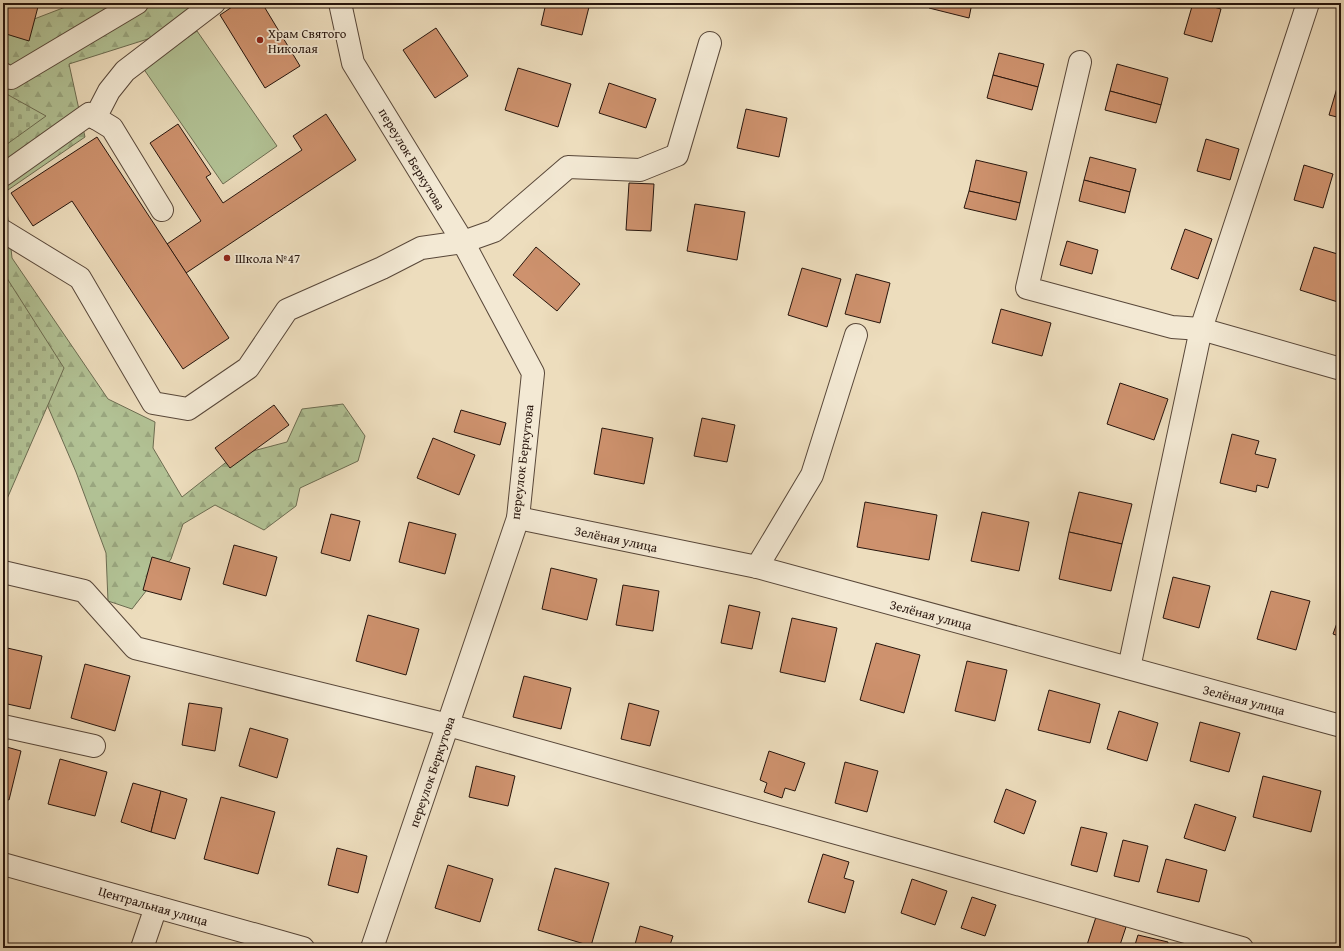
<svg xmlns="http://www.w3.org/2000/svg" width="1344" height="951" font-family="'Gentium Book Plus',serif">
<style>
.forest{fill:url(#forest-firs);stroke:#6c6c51}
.cemetery{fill:url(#cemetery-stones);stroke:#6c6c51}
.pitch{fill:#b2c295;stroke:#6c6c51}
.building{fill:#ce926e;stroke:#27150d}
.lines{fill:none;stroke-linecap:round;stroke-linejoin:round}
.minor-casing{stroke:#584739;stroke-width:24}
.minor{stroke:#f3e9d4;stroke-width:22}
.poi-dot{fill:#8f2418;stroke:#f3e9d4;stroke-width:1.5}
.labels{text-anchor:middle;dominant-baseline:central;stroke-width:3.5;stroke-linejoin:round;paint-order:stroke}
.poi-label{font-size:13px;fill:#27150d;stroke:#f3e9d4;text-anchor:start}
.street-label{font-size:13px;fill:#27150d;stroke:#f3e9d4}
</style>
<defs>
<pattern id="forest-firs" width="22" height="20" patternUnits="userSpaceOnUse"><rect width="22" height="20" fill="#b2c295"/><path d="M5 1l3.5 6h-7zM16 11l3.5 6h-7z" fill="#99a67f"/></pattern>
<pattern id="cemetery-stones" width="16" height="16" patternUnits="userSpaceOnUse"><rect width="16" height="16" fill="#b2c295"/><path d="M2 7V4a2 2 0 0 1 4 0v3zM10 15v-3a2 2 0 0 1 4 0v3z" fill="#99a67f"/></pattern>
</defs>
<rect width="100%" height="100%" fill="#edddbd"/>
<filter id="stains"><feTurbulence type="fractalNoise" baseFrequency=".005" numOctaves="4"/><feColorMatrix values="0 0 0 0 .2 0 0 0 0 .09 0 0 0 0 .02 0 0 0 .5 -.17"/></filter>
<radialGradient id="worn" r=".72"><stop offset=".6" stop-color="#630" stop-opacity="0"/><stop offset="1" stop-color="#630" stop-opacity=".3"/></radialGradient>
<polygon class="forest" points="70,3 195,3 151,38 69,64 85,137 5,192 12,258 108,399 155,422 153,448 182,497 234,456 287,442 302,409 343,404 365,436 358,461 300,488 296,506 264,530 215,505 183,524 171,559 132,609 108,601 106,553 76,472 46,402 3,345 3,31 68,6"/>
<g class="cemetery">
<polygon points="3,92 46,116 3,147"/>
<polygon points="3,272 64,368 3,508"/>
</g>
<polygon class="pitch" points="197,31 277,146 223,184 143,68"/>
<g class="building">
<polygon points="3,3 39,3 29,41 3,33"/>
<polygon points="238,3 262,3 300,66 265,88 220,15"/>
<polygon points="546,3 590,3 582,35 541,25"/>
<polygon points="931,3 972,3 969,18 929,8"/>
<polygon points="1193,3 1199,3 1221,9 1212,42 1184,34"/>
<polygon points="436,28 468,76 435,98 403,50"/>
<polygon points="999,53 1044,64 1038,87 993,75"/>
<polygon points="1117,64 1168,78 1161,105 1110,91"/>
<polygon points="518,68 571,84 558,127 505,110"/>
<polygon points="993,75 1038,87 1032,110 987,98"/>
<polygon points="609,83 656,99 646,128 599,113"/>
<polygon points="1337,88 1341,89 1341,118 1329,115"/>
<polygon points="1110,91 1161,105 1156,123 1105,110"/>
<polygon points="746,109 787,118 779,157 737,148"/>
<polygon points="326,114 356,160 186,273 167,244 201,221 150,143 178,124 211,174 206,177 223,203 302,150 293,136"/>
<polygon points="97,137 229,338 183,369 72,201 33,226 11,193"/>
<polygon points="1206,139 1239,149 1230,180 1197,171"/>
<polygon points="1090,157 1136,169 1130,192 1084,180"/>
<polygon points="976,160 1027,172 1020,203 969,191"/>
<polygon points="1304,165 1333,174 1323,208 1294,200"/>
<polygon points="1084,180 1130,192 1125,213 1079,201"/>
<polygon points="629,183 654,184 651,231 626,230"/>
<polygon points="969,191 1020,203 1016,220 964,208"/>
<polygon points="695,204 745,212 737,260 687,251"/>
<polygon points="1185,229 1212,239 1198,279 1171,269"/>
<polygon points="1067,241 1098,250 1092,274 1060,265"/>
<polygon points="536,247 580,284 557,311 513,275"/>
<polygon points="1314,247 1341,255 1341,303 1300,290"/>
<polygon points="802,268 841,279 827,327 788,315"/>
<polygon points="856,274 890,283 880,323 845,314"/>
<polygon points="1001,309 1051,323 1042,356 992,343"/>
<polygon points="1120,383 1168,399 1154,440 1107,424"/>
<polygon points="274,405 289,425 230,468 215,448"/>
<polygon points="461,410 506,423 500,445 454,432"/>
<polygon points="702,418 735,425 727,462 694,456"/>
<polygon points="602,428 653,438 644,484 594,474"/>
<polygon points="1232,434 1259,441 1255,454 1276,459 1268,488 1257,485 1256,492 1220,483"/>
<polygon points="433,438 475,455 459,495 417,478"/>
<polygon points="1079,492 1132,504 1122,544 1069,532"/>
<polygon points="865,502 937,515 929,560 857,547"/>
<polygon points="982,512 1029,522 1019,571 971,561"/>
<polygon points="331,514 360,521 350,561 321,553"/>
<polygon points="409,522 456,534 445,574 399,562"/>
<polygon points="1069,532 1122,544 1111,591 1059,579"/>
<polygon points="234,545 277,557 266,596 223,584"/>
<polygon points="152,557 190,568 181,600 143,590"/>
<polygon points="551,568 597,579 587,620 542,609"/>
<polygon points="1173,577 1210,586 1199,628 1163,618"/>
<polygon points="623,585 659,591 653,631 616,625"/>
<polygon points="1271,591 1310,601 1296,650 1257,639"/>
<polygon points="729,605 760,612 752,649 721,643"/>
<polygon points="1341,612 1341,637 1333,634"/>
<polygon points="368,615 419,629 406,675 356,661"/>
<polygon points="792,618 837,628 825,682 780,672"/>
<polygon points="876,643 920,655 904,713 860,700"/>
<polygon points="3,647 42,656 30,709 3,703"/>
<polygon points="967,661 1007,670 995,721 955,711"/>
<polygon points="85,664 130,676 115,731 71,718"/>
<polygon points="524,676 571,688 561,729 513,717"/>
<polygon points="1049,690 1100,704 1090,743 1038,730"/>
<polygon points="189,703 222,708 215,751 182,745"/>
<polygon points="629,703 659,711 650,746 621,739"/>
<polygon points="1119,711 1158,723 1147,761 1107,749"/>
<polygon points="1200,722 1240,733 1229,772 1190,761"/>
<polygon points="250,728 288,739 277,778 239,766"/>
<polygon points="3,746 21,751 9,800 3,798"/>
<polygon points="769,751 805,763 795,791 785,788 782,798 764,792 767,783 760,780"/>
<polygon points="60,759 107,772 95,816 48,804"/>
<polygon points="845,762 878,771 867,812 835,803"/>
<polygon points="476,766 515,776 508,806 469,797"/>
<polygon points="1263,776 1321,791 1311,832 1253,817"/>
<polygon points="133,783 161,791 151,832 121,822"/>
<polygon points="1006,789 1036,801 1024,834 994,822"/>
<polygon points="161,791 187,799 175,839 151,832"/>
<polygon points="221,797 275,812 258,874 204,859"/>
<polygon points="1195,804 1236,817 1225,851 1184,838"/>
<polygon points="1081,827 1107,833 1097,872 1071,865"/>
<polygon points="1123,840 1148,846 1139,882 1114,876"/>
<polygon points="337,848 367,856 358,893 328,885"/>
<polygon points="823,854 849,862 844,878 854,881 845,913 808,902"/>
<polygon points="1166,859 1207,870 1199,902 1157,892"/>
<polygon points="448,865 493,879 480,922 435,908"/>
<polygon points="555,868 609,883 591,946 538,930"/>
<polygon points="912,879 947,891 935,925 901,913"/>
<polygon points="972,897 996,905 985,936 961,928"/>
<polygon points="1096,917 1126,927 1119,948 1086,948"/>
<polygon points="640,926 673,936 669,948 634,948"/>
<polygon points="1138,935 1168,942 1167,948 1134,948"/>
</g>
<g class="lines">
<g class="minor-casing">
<g id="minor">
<polyline points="340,3 353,63 463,242 533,373 518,518 372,948"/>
<polyline points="1080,62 1027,288 1172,327 1201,329 1341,369"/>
<polyline points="3,74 11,78 137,3"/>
<polyline points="95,118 109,91 125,71 214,3"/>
<polyline points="3,175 89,114 112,128 162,210"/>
<polyline points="3,231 80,278 153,403 188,409 248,368 287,310 382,268 421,248 463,242 494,231 568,167 640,170 677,155 710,43"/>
<polyline points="518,518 757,567 1341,726"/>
<polyline points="757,567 812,475 856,335"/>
<polyline points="3,572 84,591 135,648 448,725 933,860 1242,948"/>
<polyline points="1129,668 1201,329 1308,3"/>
<polyline points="3,726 94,746"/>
<polyline points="3,864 303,948"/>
<polyline points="142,948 156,907"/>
</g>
</g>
<use href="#minor" class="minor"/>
</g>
<g class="poi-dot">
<circle cx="260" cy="40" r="4"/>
<circle cx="227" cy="258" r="4"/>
</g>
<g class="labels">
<g class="poi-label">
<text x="268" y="33">Храм Святого<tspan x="268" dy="15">Николая</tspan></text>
<text x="235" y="258">Школа №47</text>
</g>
<g class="street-label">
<text transform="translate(412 159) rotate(59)">переулок Беркутова</text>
<text transform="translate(522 462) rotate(-83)">переулок Беркутова</text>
<text transform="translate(616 539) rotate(12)">Зелёная улица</text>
<text transform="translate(931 615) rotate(15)">Зелёная улица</text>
<text transform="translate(1244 700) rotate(15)">Зелёная улица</text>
<text transform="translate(432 772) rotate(-71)">переулок Беркутова</text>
<text transform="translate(153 906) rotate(16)">Центральная улица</text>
</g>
</g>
<rect width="1344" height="951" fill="none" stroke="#edddbd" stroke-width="16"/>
<rect x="4" y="4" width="1336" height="943" fill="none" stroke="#27150d" stroke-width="2"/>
<rect x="8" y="8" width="1328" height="935" fill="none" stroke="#27150d"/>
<rect width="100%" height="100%" filter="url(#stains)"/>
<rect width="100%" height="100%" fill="url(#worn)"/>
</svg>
